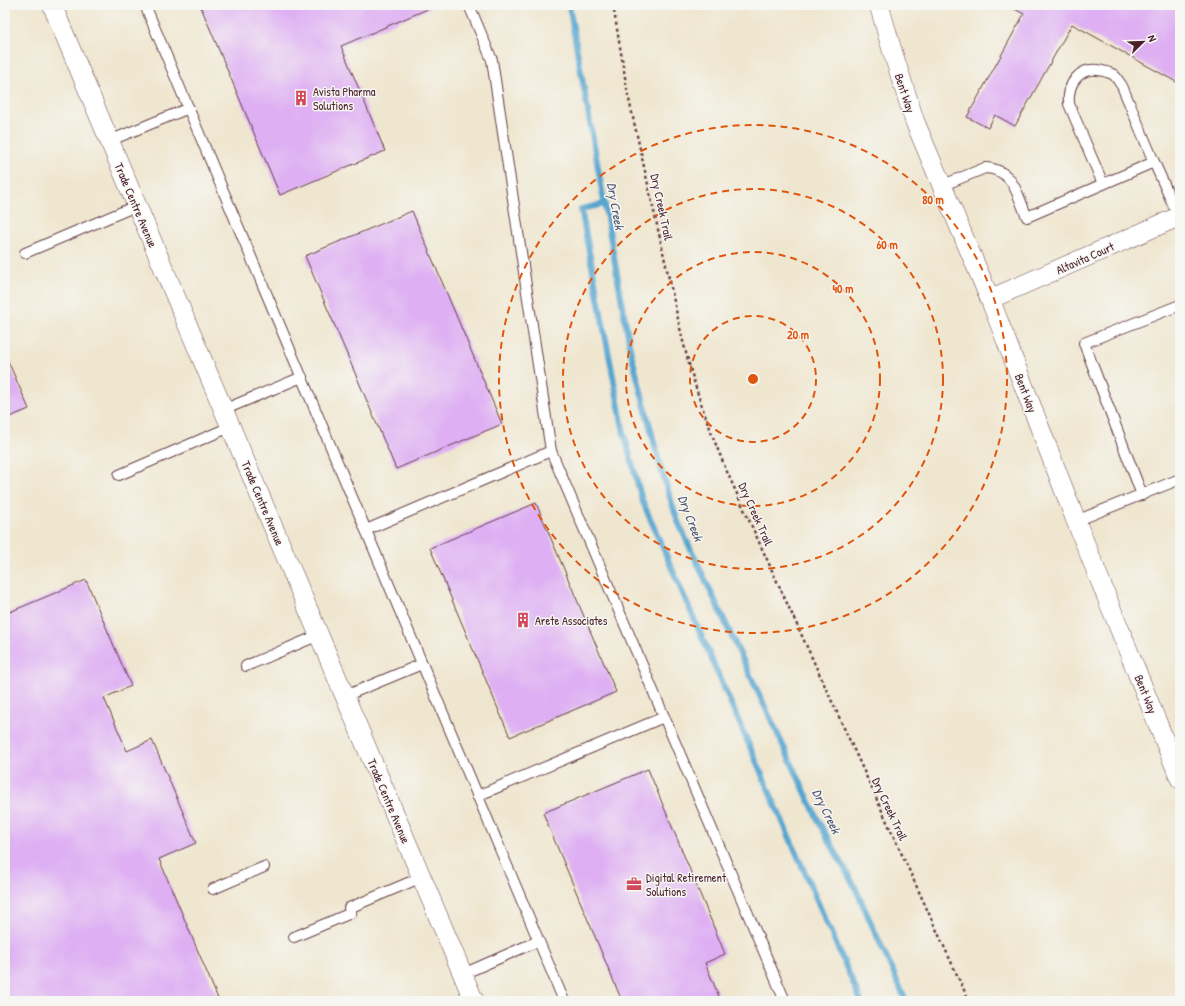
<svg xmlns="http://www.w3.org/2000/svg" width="1185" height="1006" font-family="'Patrick Hand',sans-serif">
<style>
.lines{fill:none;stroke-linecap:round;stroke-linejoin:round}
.stream{stroke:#54a5cf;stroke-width:6}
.building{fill:#deaff3}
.lane-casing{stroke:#633d44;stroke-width:12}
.street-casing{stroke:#633d44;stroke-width:20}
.path{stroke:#633d44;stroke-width:2.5;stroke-dasharray:3 3;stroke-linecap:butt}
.lane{stroke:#fff;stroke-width:10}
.street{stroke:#fff;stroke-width:19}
.ring{fill:none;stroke:#e0560e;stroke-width:2;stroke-dasharray:7 5}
.labels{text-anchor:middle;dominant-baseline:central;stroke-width:3;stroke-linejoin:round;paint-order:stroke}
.poi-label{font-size:12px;fill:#4a1f2b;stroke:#f6f6f2;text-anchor:start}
.street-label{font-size:12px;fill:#4a1f2b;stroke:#f6f6f2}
.water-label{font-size:13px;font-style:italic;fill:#4e556d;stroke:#f6f6f2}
.centre{fill:#e0560e;stroke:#f6f6f2;stroke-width:2}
.ring-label{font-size:12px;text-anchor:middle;font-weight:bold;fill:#e0560e;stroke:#f6f6f2;stroke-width:3;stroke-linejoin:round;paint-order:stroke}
</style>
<rect width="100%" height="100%" fill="#f6f6f2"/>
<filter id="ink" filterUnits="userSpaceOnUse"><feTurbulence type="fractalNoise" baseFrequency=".025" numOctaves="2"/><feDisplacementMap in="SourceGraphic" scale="8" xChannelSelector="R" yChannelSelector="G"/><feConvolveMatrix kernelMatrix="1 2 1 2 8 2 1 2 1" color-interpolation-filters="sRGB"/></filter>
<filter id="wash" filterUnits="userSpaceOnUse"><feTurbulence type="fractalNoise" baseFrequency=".012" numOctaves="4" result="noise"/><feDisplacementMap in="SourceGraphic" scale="16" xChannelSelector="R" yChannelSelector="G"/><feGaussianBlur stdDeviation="0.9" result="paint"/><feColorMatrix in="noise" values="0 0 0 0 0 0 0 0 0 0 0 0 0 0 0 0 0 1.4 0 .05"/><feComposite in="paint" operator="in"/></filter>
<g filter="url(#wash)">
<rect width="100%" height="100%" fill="#efe6cf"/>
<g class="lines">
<g class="stream">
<polyline points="569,5 631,353 661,469 678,522 822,828 854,885 906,1001"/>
<polyline points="605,204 581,209 624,433 642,500 861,1001"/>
</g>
</g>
<g id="blocks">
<g class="building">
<polygon points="200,5 437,5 341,46 385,151 280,195"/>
<polygon points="1007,5 1180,5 1180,84 1072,24 1015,126 995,115 988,128 967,117 1024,14"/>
<polygon points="412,211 502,424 396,469 305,256"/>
<polygon points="5,354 29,409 5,419"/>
<polygon points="536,503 616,692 510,737 430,548"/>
<polygon points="86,580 131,686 104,698 127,751 152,740 196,843 159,859 219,1001 5,1001 5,614"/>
<polygon points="648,769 725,954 705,963 721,1001 622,1001 543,813"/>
</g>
</g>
</g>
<g filter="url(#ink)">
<use href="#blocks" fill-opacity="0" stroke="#633d44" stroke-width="1"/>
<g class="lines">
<g class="lane-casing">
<g id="lane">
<polyline points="145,5 564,1001"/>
<polyline points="469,5 492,60 551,451 785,1001"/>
<polyline points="109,141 189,108"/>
<path d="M1103,184L1069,104C1067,84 1079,65 1103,71C1107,72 1111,73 1114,75C1117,78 1119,82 1122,86L1154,162"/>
<path d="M941,186L985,168C1014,169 1017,195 1027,217L1154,162L1180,220"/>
<polyline points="25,253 136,206"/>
<polyline points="223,410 302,377"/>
<polyline points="119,475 230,427"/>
<polyline points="1142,495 1084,343 1180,305"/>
<polyline points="1076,521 1180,479"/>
<polyline points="366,530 551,451"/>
<polyline points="246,666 319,635"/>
<polyline points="345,696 422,664"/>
<polyline points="477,796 664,717"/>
<polyline points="213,889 264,867"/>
<polyline points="349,908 422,877"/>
<polyline points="294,937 351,913"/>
<polyline points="463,974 538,941"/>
</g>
</g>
<g class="street-casing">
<g id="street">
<polyline points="52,5 474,1001"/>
<polyline points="879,5 892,50 915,122 990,299 1076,521 1180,779"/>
<polyline points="990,299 1180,216"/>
</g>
</g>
<path class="path" d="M613,5L628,95L682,337C694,387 711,436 732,483L969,1001"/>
<use href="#lane" class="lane"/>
<use href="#street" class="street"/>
</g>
</g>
<g class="ring">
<circle cx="753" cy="379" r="63"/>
<circle cx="753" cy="379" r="127"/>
<circle cx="753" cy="379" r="190"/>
<circle cx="753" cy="379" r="254"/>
</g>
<defs>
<g id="building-bare" transform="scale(1.2)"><path d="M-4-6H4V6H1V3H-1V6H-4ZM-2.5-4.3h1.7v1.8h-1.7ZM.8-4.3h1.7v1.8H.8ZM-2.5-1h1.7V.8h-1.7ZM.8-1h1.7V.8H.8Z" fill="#d1495b" stroke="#f6f6f2" stroke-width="2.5" paint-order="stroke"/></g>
<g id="office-bare" transform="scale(1.2)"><path d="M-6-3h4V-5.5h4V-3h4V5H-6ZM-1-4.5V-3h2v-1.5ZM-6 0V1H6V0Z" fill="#d1495b" stroke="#f6f6f2" stroke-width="2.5" paint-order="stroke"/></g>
</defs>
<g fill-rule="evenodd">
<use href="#building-bare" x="301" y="98"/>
<use href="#building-bare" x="523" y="620"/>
<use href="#office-bare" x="634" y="884"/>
</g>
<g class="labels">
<g class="poi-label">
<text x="313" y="91">Avista Pharma<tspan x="313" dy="14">Solutions</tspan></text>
<text x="535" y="620">Arete Associates</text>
<text x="646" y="877">Digital Retirement<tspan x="646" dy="14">Solutions</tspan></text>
</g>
<g class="street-label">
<text transform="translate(905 93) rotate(72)">Bent Way</text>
<text transform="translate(136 205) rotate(67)">Trade Centre Avenue</text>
<text transform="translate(662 207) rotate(78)">Dry Creek Trail</text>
<text transform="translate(1085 258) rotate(-24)">Altavita Court</text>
<text transform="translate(1026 393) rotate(69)">Bent Way</text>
<text transform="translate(263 503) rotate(67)">Trade Centre Avenue</text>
<text transform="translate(756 514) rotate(66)">Dry Creek Trail</text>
<text transform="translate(1146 694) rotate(68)">Bent Way</text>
<text transform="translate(389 801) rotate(67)">Trade Centre Avenue</text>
<text transform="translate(890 809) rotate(65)">Dry Creek Trail</text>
</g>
<g class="water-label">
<text transform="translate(616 206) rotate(80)">Dry Creek</text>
<text transform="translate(691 518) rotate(69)">Dry Creek</text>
<text transform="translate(827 811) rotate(64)">Dry Creek</text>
</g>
</g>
<circle cx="753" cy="379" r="6" class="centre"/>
<g class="ring-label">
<text x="933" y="204">80 m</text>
<text x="887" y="249">60 m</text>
<text x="843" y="293">40 m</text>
<text x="798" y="339">20 m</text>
</g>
<rect width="1185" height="1006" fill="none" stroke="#f6f6f2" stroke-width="20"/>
<g transform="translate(1143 42) rotate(67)" stroke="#f6f6f2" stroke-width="3" paint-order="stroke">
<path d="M0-3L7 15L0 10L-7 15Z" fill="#4a1f2b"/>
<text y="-6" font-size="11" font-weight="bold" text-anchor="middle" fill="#4a1f2b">N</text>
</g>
</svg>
